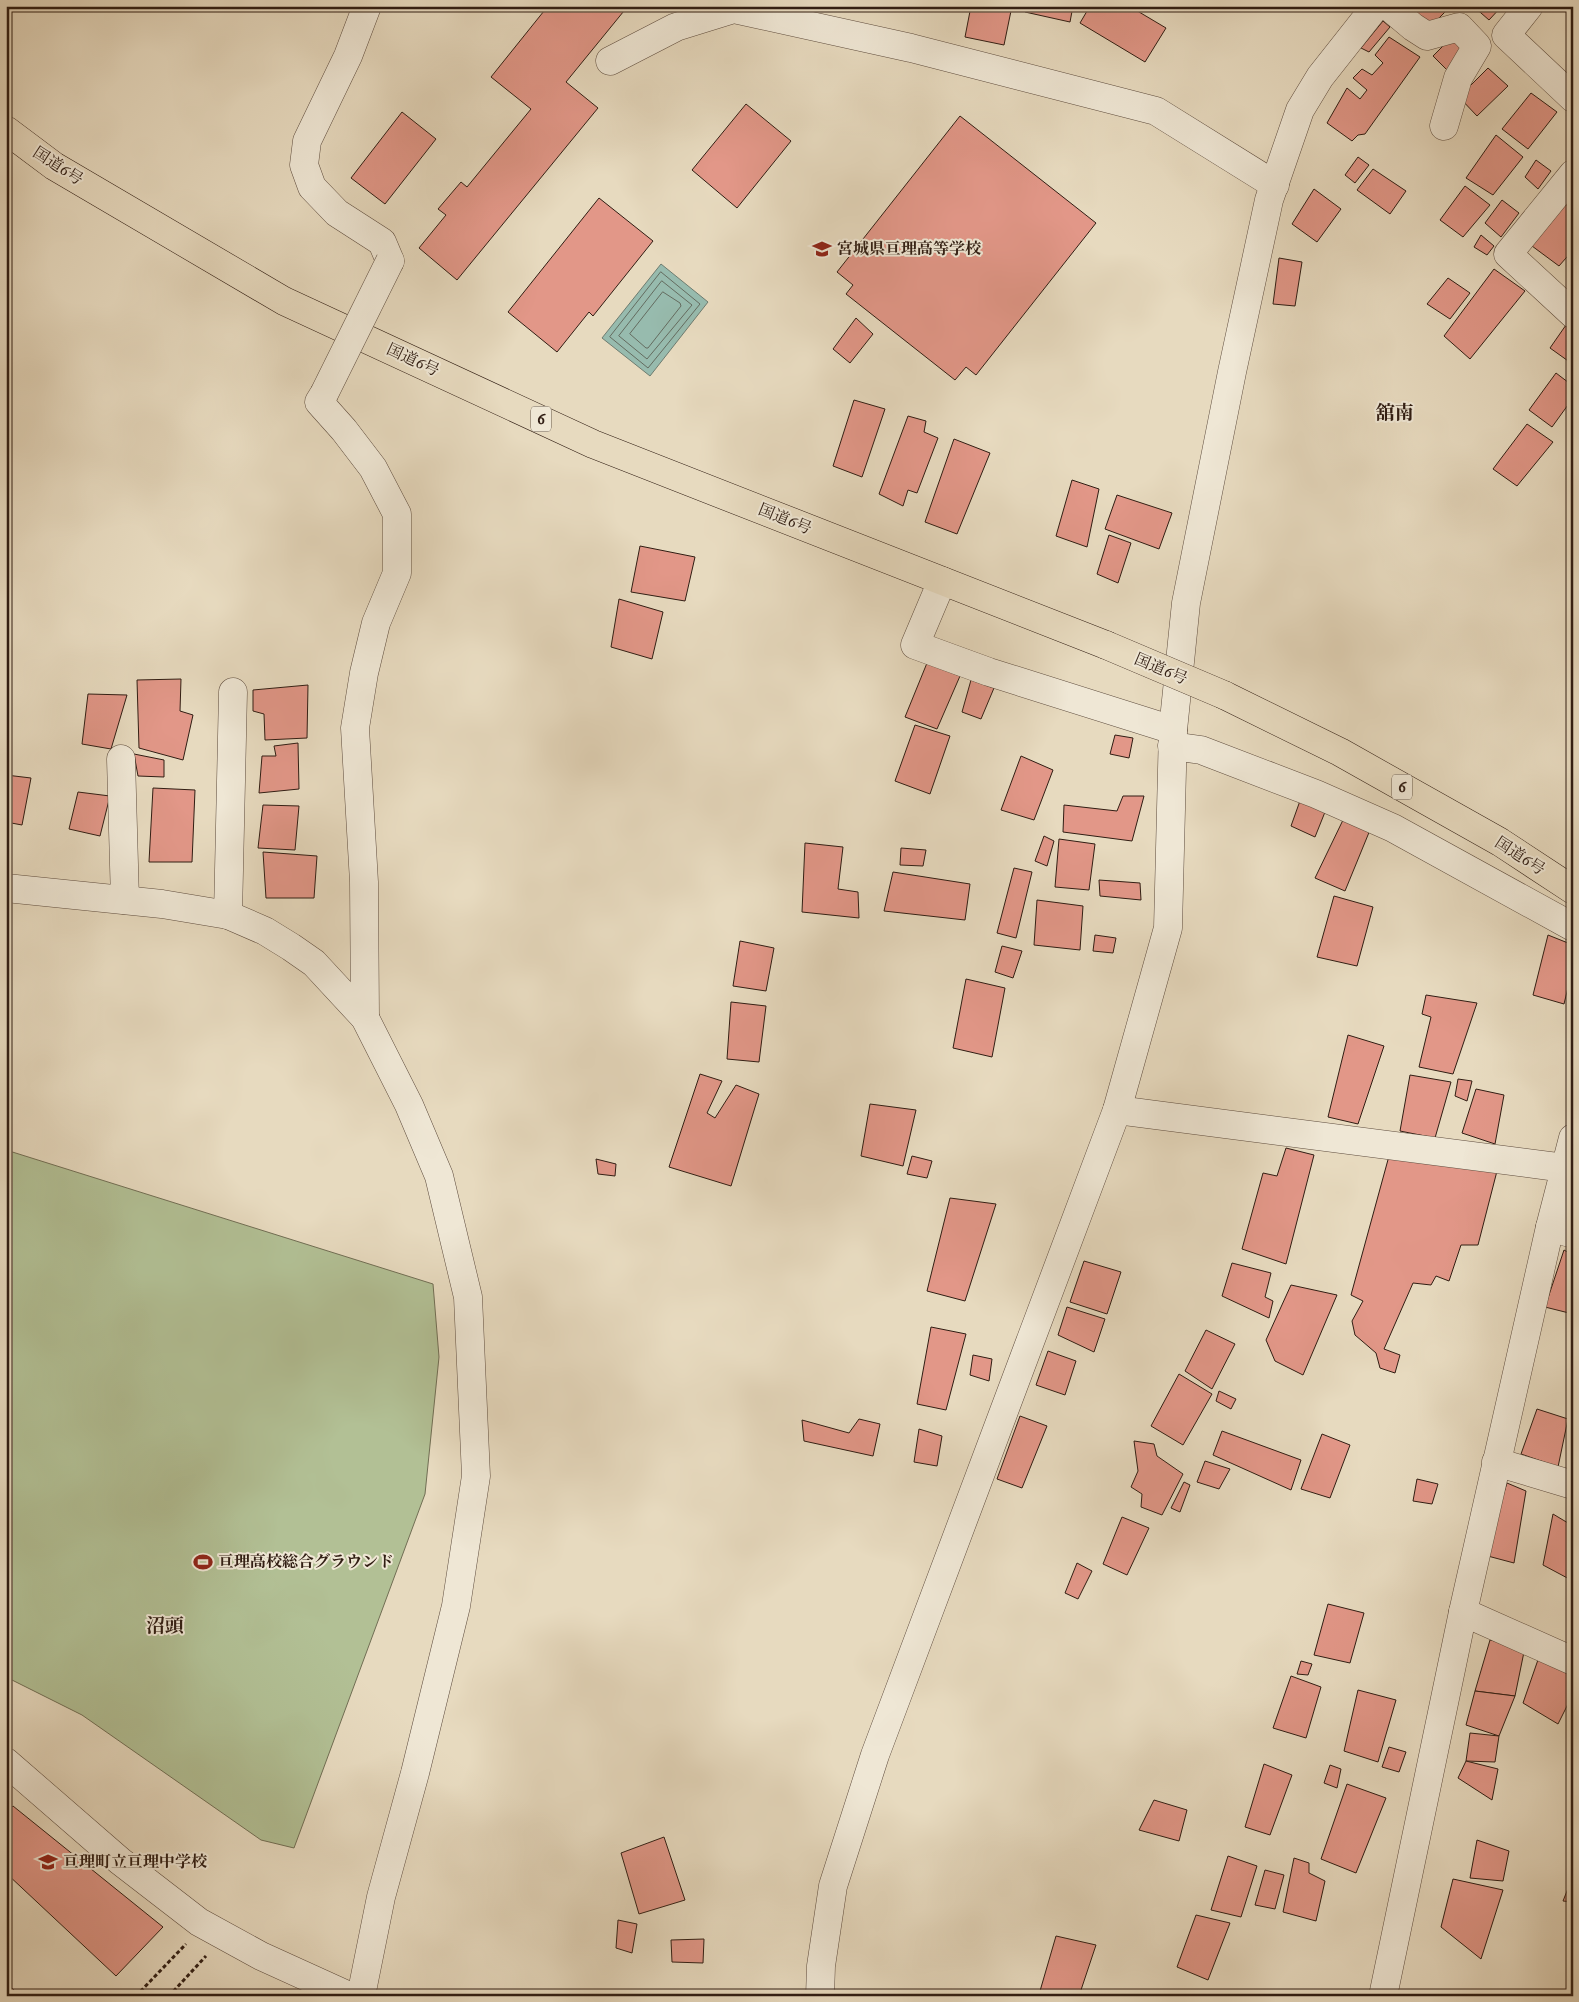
<svg xmlns="http://www.w3.org/2000/svg" width="1579" height="2002" font-family="'IM FELL Double Pica','Noto Serif JP',serif">
<style>
.green{fill:#b2c095;stroke:#716e54}
.water{fill:#97bbae;stroke:#6e7c70}
.lines{fill:none;stroke-linecap:round;stroke-linejoin:round}
.shore{stroke:#646c60;stroke-width:1}
.building{fill:#e29788;stroke:#301d13}
.minor-casing{stroke:#5e4c3e;stroke-width:29}
.highway-casing{stroke:#301d13;stroke-width:29}
.path{stroke:#301d13;stroke-width:3;stroke-dasharray:4 2.5;stroke-linecap:butt}
.minor{stroke:#efe7d5;stroke-width:28}
.highway{stroke:#e7dabf;stroke-width:28}
.minor-bridge-casing{stroke:#5e4c3e;stroke-width:29;stroke-linecap:butt}
.highway-bridge-casing{stroke:#301d13;stroke-width:29;stroke-linecap:butt}
.minor-bridge{stroke:#efe7d5;stroke-width:28}
.highway-bridge{stroke:#e7dabf;stroke-width:28}
.labels{text-anchor:middle;dominant-baseline:central;stroke-width:4;stroke-linejoin:round;paint-order:stroke}
.shield{fill:#efe7d5;stroke:#695a4d;stroke-width:1}
.shield-label{font-size:15px;font-weight:bold;fill:#301d13}
.street-label{font-size:16px;fill:#301d13;stroke:#efe7d5}
.poi-label{font-size:16px;font-weight:bold;fill:#301d13;stroke:#efe7d5;text-anchor:start}
.quarter-label{font-size:19px;font-weight:bold;fill:#301d13;stroke:#efe7d5}
</style>
<rect width="100%" height="100%" fill="#e7dabf"/>
<filter id="stains"><feTurbulence type="fractalNoise" baseFrequency=".004" numOctaves="4"/><feColorMatrix values="0 0 0 0 .2 0 0 0 0 .09 0 0 0 0 .02 0 0 0 .5 -.17"/></filter>
<radialGradient id="worn" r=".72"><stop offset=".6" stop-color="#630" stop-opacity="0"/><stop offset="1" stop-color="#630" stop-opacity=".3"/></radialGradient>
<polygon class="green" points="6,1150 433,1284 439,1357 425,1494 294,1848 261,1840 82,1715 6,1677"/>
<polygon class="water" points="661,264 708,302 650,376 602,338"/>
<g class="lines">
<g class="shore">
<polygon points="661,272 700,304 648,368 610,337"/>
<polygon points="662,281 692,305 647,359 619,336"/>
<polygon points="663,292 680,303 681,306 648,348 646,348 630,334"/>
</g>
</g>
<g class="building">
<polygon points="548,6 628,6 566,82 598,108 457,280 419,248 446,215 438,209 461,182 467,187 531,109 491,77"/>
<polygon points="971,6 1012,6 1004,45 965,37"/>
<polygon points="1026,6 1073,6 1070,22 1025,12"/>
<polygon points="1090,6 1129,6 1166,28 1145,62 1080,23"/>
<polygon points="1407,6 1451,6 1430,27"/>
<polygon points="1473,6 1502,6 1489,20"/>
<polygon points="1383,21 1390,27 1369,52 1361,48"/>
<polygon points="1453,36 1467,49 1447,70 1433,56"/>
<polygon points="1389,37 1420,57 1365,134 1358,135 1352,141 1327,123 1347,88 1360,99 1367,90 1353,78 1362,69 1372,75 1383,63 1375,55"/>
<polygon points="1488,68 1508,86 1477,116 1459,97"/>
<polygon points="1531,93 1557,112 1528,149 1502,129"/>
<polygon points="746,104 791,141 737,208 692,170"/>
<polygon points="402,112 436,139 385,204 351,178"/>
<polygon points="960,116 1096,223 976,375 966,367 955,380 846,294 853,285 837,272"/>
<polygon points="1496,135 1523,157 1493,195 1466,178"/>
<polygon points="1358,157 1369,165 1355,183 1345,175"/>
<polygon points="1536,160 1551,171 1538,189 1525,177"/>
<polygon points="1373,169 1406,191 1390,214 1357,190"/>
<polygon points="1465,186 1490,205 1463,237 1440,220"/>
<polygon points="1314,189 1341,209 1317,242 1292,224"/>
<polygon points="599,198 653,241 593,316 589,312 557,352 508,312"/>
<polygon points="1502,200 1519,213 1501,237 1485,223"/>
<polygon points="1564,203 1573,210 1573,250 1559,266 1532,246"/>
<polygon points="1481,235 1494,246 1487,255 1474,247"/>
<polygon points="1279,258 1302,262 1295,306 1273,304"/>
<polygon points="1494,269 1525,291 1470,359 1444,336"/>
<polygon points="1448,278 1470,293 1450,319 1427,304"/>
<polygon points="856,318 873,334 850,363 833,349"/>
<polygon points="1566,325 1573,331 1573,361 1571,363 1550,348"/>
<polygon points="1556,373 1573,386 1573,398 1552,427 1529,410"/>
<polygon points="854,400 885,409 862,477 833,466"/>
<polygon points="908,416 926,421 924,432 938,438 917,493 908,490 903,506 879,494"/>
<polygon points="1527,424 1553,442 1517,486 1493,469"/>
<polygon points="954,439 990,453 957,534 925,522"/>
<polygon points="1072,480 1099,489 1087,547 1056,536"/>
<polygon points="1117,495 1172,513 1159,549 1105,529"/>
<polygon points="1109,535 1131,543 1118,583 1097,574"/>
<polygon points="640,546 695,557 685,601 631,592"/>
<polygon points="619,599 663,612 652,659 611,647"/>
<polygon points="927,663 960,676 937,729 905,717"/>
<polygon points="181,679 180,711 193,715 183,760 139,748 137,680"/>
<polygon points="971,680 994,688 981,719 962,712"/>
<polygon points="308,685 307,738 265,740 264,714 253,711 253,690"/>
<polygon points="88,694 127,695 111,749 82,744"/>
<polygon points="915,725 950,736 930,794 895,781"/>
<polygon points="1115,735 1133,738 1129,758 1110,754"/>
<polygon points="298,743 299,789 259,793 262,756 276,756 274,746"/>
<polygon points="134,754 164,760 164,777 138,776"/>
<polygon points="1021,756 1053,770 1034,820 1001,810"/>
<polygon points="6,775 31,778 22,825 6,822"/>
<polygon points="153,788 195,790 192,862 149,862"/>
<polygon points="78,792 110,796 100,836 69,829"/>
<polygon points="1123,796 1144,796 1132,841 1063,832 1064,805 1117,811"/>
<polygon points="1301,798 1327,807 1315,837 1291,826"/>
<polygon points="263,805 299,806 295,850 258,848"/>
<polygon points="1343,820 1370,830 1345,891 1315,878"/>
<polygon points="1044,836 1054,841 1047,866 1035,861"/>
<polygon points="1059,839 1095,844 1089,890 1055,887"/>
<polygon points="805,843 843,847 838,889 858,892 859,918 802,912"/>
<polygon points="901,848 926,850 923,866 900,865"/>
<polygon points="263,852 317,856 314,898 266,898"/>
<polygon points="1014,868 1032,872 1016,938 997,933"/>
<polygon points="893,872 970,884 965,920 884,911"/>
<polygon points="1099,880 1140,883 1141,900 1100,896"/>
<polygon points="1334,896 1373,907 1357,966 1317,957"/>
<polygon points="1037,900 1083,906 1080,950 1034,945"/>
<polygon points="1095,935 1116,938 1113,953 1093,951"/>
<polygon points="1548,935 1573,945 1573,967 1564,1004 1533,995"/>
<polygon points="740,941 774,948 766,991 733,986"/>
<polygon points="1002,946 1022,951 1013,978 995,972"/>
<polygon points="966,979 1005,988 992,1057 953,1048"/>
<polygon points="1426,995 1477,1003 1453,1074 1419,1067 1431,1017 1422,1014"/>
<polygon points="731,1002 766,1006 759,1062 727,1059"/>
<polygon points="1348,1035 1384,1046 1358,1124 1328,1117"/>
<polygon points="700,1074 722,1081 707,1113 715,1118 736,1085 759,1094 731,1186 669,1167"/>
<polygon points="1410,1075 1451,1082 1435,1138 1400,1131"/>
<polygon points="1458,1079 1472,1081 1467,1101 1455,1096"/>
<polygon points="1476,1089 1504,1095 1495,1144 1462,1133"/>
<polygon points="870,1104 916,1110 903,1166 861,1156"/>
<polygon points="1286,1148 1314,1155 1286,1264 1242,1249 1263,1173 1277,1176"/>
<polygon points="912,1156 932,1161 927,1178 907,1174"/>
<polygon points="1389,1156 1497,1171 1478,1245 1461,1245 1449,1281 1436,1276 1431,1285 1413,1283 1384,1349 1400,1355 1395,1373 1380,1368 1376,1353 1355,1335 1352,1321 1363,1301 1351,1295"/>
<polygon points="596,1159 616,1164 615,1176 598,1174"/>
<polygon points="950,1198 996,1204 965,1301 927,1291"/>
<polygon points="1564,1250 1573,1255 1573,1314 1545,1307"/>
<polygon points="1084,1261 1121,1272 1107,1314 1070,1302"/>
<polygon points="1232,1263 1271,1273 1265,1297 1273,1301 1269,1318 1222,1296"/>
<polygon points="1291,1285 1337,1295 1303,1375 1275,1361 1266,1340"/>
<polygon points="1067,1307 1105,1319 1094,1352 1058,1335"/>
<polygon points="931,1327 966,1334 946,1410 917,1404"/>
<polygon points="1206,1330 1235,1344 1212,1389 1185,1371"/>
<polygon points="1048,1351 1076,1361 1065,1395 1036,1385"/>
<polygon points="973,1355 992,1359 989,1381 970,1375"/>
<polygon points="1179,1374 1212,1394 1183,1445 1151,1426"/>
<polygon points="1219,1391 1236,1399 1231,1409 1216,1401"/>
<polygon points="1537,1409 1568,1419 1558,1467 1521,1454"/>
<polygon points="1020,1416 1047,1426 1022,1488 997,1479"/>
<polygon points="859,1419 880,1424 873,1456 804,1441 802,1420 849,1433"/>
<polygon points="919,1429 942,1436 937,1466 914,1462"/>
<polygon points="1222,1431 1301,1460 1291,1490 1213,1455"/>
<polygon points="1322,1434 1350,1445 1330,1498 1301,1489"/>
<polygon points="1134,1441 1154,1444 1157,1456 1183,1474 1162,1515 1141,1507 1142,1494 1131,1487 1138,1471"/>
<polygon points="1205,1461 1230,1469 1219,1489 1197,1482"/>
<polygon points="1417,1479 1438,1484 1432,1504 1413,1501"/>
<polygon points="1184,1482 1190,1485 1180,1512 1171,1508"/>
<polygon points="1507,1483 1526,1491 1514,1563 1484,1555"/>
<polygon points="1553,1514 1573,1526 1573,1581 1543,1565"/>
<polygon points="1122,1517 1149,1528 1127,1575 1103,1564"/>
<polygon points="1077,1563 1092,1571 1078,1599 1065,1593"/>
<polygon points="1328,1604 1364,1613 1350,1663 1314,1655"/>
<polygon points="1490,1640 1525,1647 1515,1696 1475,1691"/>
<polygon points="1540,1654 1573,1664 1573,1694 1558,1724 1523,1703"/>
<polygon points="1301,1661 1312,1664 1308,1675 1297,1674"/>
<polygon points="1291,1676 1321,1687 1306,1738 1273,1728"/>
<polygon points="1358,1690 1396,1700 1378,1762 1344,1751"/>
<polygon points="1475,1691 1515,1696 1499,1736 1466,1725"/>
<polygon points="1470,1733 1499,1736 1495,1762 1466,1761"/>
<polygon points="1389,1747 1406,1752 1399,1772 1382,1767"/>
<polygon points="1466,1761 1498,1769 1492,1800 1458,1778"/>
<polygon points="1264,1764 1292,1775 1270,1835 1245,1827"/>
<polygon points="1330,1765 1341,1769 1337,1788 1324,1783"/>
<polygon points="1347,1784 1386,1798 1356,1873 1321,1859"/>
<polygon points="1154,1800 1187,1810 1179,1841 1139,1830"/>
<polygon points="13,1806 163,1927 116,1976 6,1873 6,1813"/>
<polygon points="664,1837 685,1900 639,1914 621,1853"/>
<polygon points="1477,1840 1509,1851 1503,1881 1470,1878"/>
<polygon points="1228,1856 1257,1866 1241,1917 1211,1910"/>
<polygon points="1294,1858 1309,1863 1309,1873 1325,1881 1316,1921 1283,1912"/>
<polygon points="1265,1870 1284,1875 1275,1909 1255,1905"/>
<polygon points="1573,1876 1573,1902 1563,1901"/>
<polygon points="1453,1879 1503,1890 1481,1959 1441,1927"/>
<polygon points="1196,1915 1230,1923 1208,1980 1177,1967"/>
<polygon points="618,1920 637,1924 632,1953 616,1948"/>
<polygon points="1056,1936 1096,1945 1079,1996 1053,1996 1040,1991"/>
<polygon points="704,1939 703,1963 672,1962 671,1940"/>
<polygon points="6,1982 20,1996 6,1996"/>
</g>
<g class="lines">
<g class="minor-casing">
<g id="minor">
<polyline points="367,6 348,56 307,141 304,165 312,187 337,213 382,242 390,261"/>
<polyline points="1388,6 1413,27 1427,36 1459,27 1477,46 1458,78 1444,126"/>
<polyline points="1529,6 1506,35 1573,98"/>
<polyline points="610,61 676,27 734,9 911,48 1156,111 1275,185"/>
<polyline points="1573,174 1508,254 1573,314"/>
<polyline points="324,394 319,402 344,430 373,468 397,514 397,573 376,623 364,673 355,728 364,882 365,1018"/>
<polyline points="942,581 915,645 989,672 1173,730"/>
<polyline points="1172,746 1201,750 1316,794 1393,828 1573,927"/>
<polyline points="121,759 125,900"/>
<polyline points="6,888 162,904 228,915 265,931 291,947 314,963 365,1018 409,1105 439,1176 468,1297 476,1476 456,1606 415,1773 381,1897 361,1996"/>
<polyline points="228,915 233,692"/>
<polyline points="1117,1110 1565,1168"/>
<polyline points="1550,1227 1573,1234"/>
<polyline points="1496,1462 1573,1485"/>
<polyline points="1463,1612 1573,1661"/>
<polyline points="6,1762 120,1861 199,1922 261,1956 349,1996"/>
<polyline points="820,1996 821,1966 833,1886 875,1755 1117,1110 1168,928 1173,730 1186,603 1232,372 1269,200 1300,110 1320,77 1376,6"/>
<polyline points="1383,1996 1463,1612 1550,1227 1573,1138"/>
</g>
</g>
<g class="highway-casing">
<g id="highway">
<polyline points="6,130 54,166 284,301 593,444 1106,645"/>
<polyline points="1224,695 1340,752 1500,842 1573,890"/>
</g>
</g>
<g class="path">
<polyline points="136,1996 186,1944"/>
<polyline points="169,1996 206,1956"/>
</g>
<use href="#minor" class="minor"/>
<use href="#highway" class="highway"/>
<g class="minor-bridge-casing">
<polyline id="minor-bridge" points="324,394 390,261"/>
</g>
<g class="highway-bridge-casing">
<polyline id="highway-bridge" points="1106,645 1224,695"/>
</g>
<use href="#minor-bridge" class="minor-bridge"/>
<use href="#highway-bridge" class="highway-bridge"/>
</g>
<defs>
<g id="school-bare" transform="scale(1.5)"><path d="M0-5L7-2L0 1L-7-2ZM-4 1L0 2.5L4 1V4Q0 6-4 4Z" fill="#8f2418" stroke="#efe7d5" stroke-width="2.5" paint-order="stroke"/></g>
<g id="stadium-bare" transform="scale(1.5)"><path d="M0-5a6.5 5 0 1 0 0 10a6.5 5 0 1 0 0-10ZM-3.5-1.8h7v3.6h-7Z" fill="#8f2418" stroke="#efe7d5" stroke-width="2.5" paint-order="stroke"/></g>
</defs>
<g fill-rule="evenodd">
<use href="#school-bare" x="822" y="249"/>
<use href="#stadium-bare" x="203" y="1562"/>
<use href="#school-bare" x="48" y="1862"/>
</g>
<g class="labels">
<g class="shield">
<rect x="531" y="406.5" width="20" height="25" rx="4"/>
<rect x="1392" y="774.5" width="20" height="25" rx="4"/>
</g>
<g class="shield-label">
<text x="541" y="419">6</text>
<text x="1402" y="787">6</text>
</g>
<g class="street-label">
<text transform="translate(58 166) rotate(33)">国道6号</text>
<text transform="translate(413 360) rotate(25)">国道6号</text>
<text transform="translate(785 519) rotate(22)">国道6号</text>
<text transform="translate(1161 669) rotate(23)">国道6号</text>
<text transform="translate(1520 856) rotate(33)">国道6号</text>
</g>
<g class="poi-label">
<text x="837" y="249">宮城県亘理高等学校</text>
<text x="218" y="1562">亘理高校総合グラウンド</text>
<text x="63" y="1862">亘理町立亘理中学校</text>
</g>
<g class="quarter-label">
<text x="1395" y="413">舘南</text>
<text x="165" y="1626">沼頭</text>
</g>
</g>
<rect width="1579" height="2002" fill="none" stroke="#e7dabf" stroke-width="25"/>
<rect x="8" y="8" width="1564" height="1987" fill="none" stroke="#301d13" stroke-width="2.5"/>
<rect x="12" y="12" width="1554" height="1977" fill="none" stroke="#301d13"/>
<rect width="100%" height="100%" filter="url(#stains)"/>
<rect width="100%" height="100%" fill="url(#worn)"/>
</svg>
